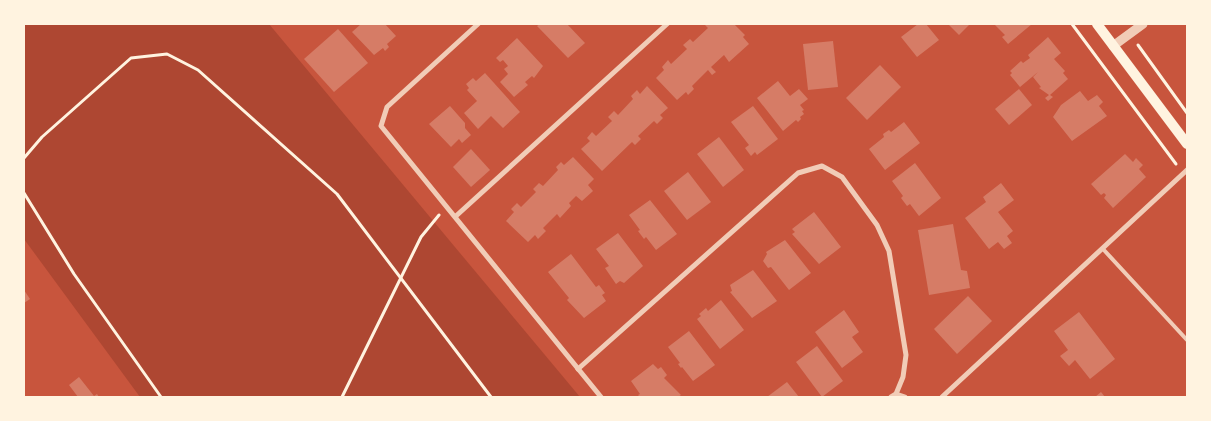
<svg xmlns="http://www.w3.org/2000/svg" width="1211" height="421" font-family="Roboto,sans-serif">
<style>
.green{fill:#ae4732}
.building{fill:#d67c66}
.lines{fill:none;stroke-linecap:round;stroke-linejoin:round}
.path{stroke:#fff3e0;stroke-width:3}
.service{stroke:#f1ccb7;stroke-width:4}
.minor{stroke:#f1ccb7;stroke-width:5}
.tertiary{stroke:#f1ccb7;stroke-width:9}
.secondary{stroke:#fff3e0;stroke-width:10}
</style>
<rect width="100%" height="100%" fill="#c8553d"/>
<polygon class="green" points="24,24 269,24 580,397 140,397 24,239"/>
<g class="building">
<polygon points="361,24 385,24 396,36 387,44 389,47 385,51 383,48 374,55 352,32"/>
<polygon points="540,24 567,24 585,43 568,58 537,26"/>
<polygon points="706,24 734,24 745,35 743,37 749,44 729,62 724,55 711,67 716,72 712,75 708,70 692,86 694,89 688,95 686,92 677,100 656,78 664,70 662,67 668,60 671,64 687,49 683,45 690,39 693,42 708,28 705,25"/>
<polygon points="918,24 926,24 939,40 917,57 901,37"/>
<polygon points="948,24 970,24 959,35"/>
<polygon points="994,24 1032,24 1008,44 1002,37 1005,35"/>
<polygon points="338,29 368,63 334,92 304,59"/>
<polygon points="1048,37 1061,53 1054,59 1065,71 1063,73 1068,79 1050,95 1053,97 1048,101 1045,98 1049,95 1039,88 1041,87 1033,77 1038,72 1020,87 1010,75 1012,73 1010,71 1021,61 1023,63 1030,58 1028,55"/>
<polygon points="517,38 543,66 534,78 532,76 525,82 528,85 514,97 500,82 508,74 504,69 508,66 503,60 500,62 496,58"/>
<polygon points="833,41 838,87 808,90 803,44"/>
<polygon points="880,65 901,87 867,120 846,98"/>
<polygon points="485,73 520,112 503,128 491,116 478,129 464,113 477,101 467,90 469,88 466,84 473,78 476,81"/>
<polygon points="778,81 790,96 799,89 808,99 800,105 804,110 802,111 804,114 800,117 801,119 798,122 796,120 783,131 757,98"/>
<polygon points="647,86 668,108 660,115 663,118 657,124 654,121 638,136 641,139 635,145 632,142 602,171 581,149 590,141 587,138 592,132 596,136 612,121 608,117 614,111 618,115 633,99 631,96 637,90 640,94"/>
<polygon points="1019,89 1032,105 1009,125 995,109"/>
<polygon points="1080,91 1088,101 1097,95 1103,102 1099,106 1107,116 1072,141 1053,117 1061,105"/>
<polygon points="450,106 465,123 465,128 471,135 462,143 459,139 451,147 429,124"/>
<polygon points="753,106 778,139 757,155 755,152 751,156 745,148 749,145 731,122"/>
<polygon points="904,122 920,143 885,170 869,149 884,137 883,134 889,130 891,132"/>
<polygon points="719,137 744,170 723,187 697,154"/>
<polygon points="471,149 490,170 471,187 453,167"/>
<polygon points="1125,154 1133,162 1136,158 1143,165 1139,169 1146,177 1113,208 1104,198 1106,195 1104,193 1101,195 1091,184"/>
<polygon points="573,157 594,179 588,185 593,191 582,201 576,196 569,203 571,206 560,218 557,214 543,228 546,231 538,239 535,235 528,242 506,221 514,212 511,209 517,203 521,207 536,192 533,189 539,183 543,186 558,170 556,167 561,162 564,165"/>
<polygon points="915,163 941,198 919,216 910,204 907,206 901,198 903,196 892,181"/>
<polygon points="688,172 711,202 687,220 664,191"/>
<polygon points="1001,183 1014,200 998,212 1013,231 1007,236 1012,243 1004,249 998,242 989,249 965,218 986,202 983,197"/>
<polygon points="650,200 677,234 656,250 646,237 644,239 638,231 640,230 629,215"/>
<polygon points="814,212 841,247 819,264 792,234 795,232 792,229"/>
<polygon points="953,224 961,270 967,271 970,288 929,295 918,230"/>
<polygon points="618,233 643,266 624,283 620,281 616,284 605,268 609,266 596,249"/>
<polygon points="785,240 811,273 789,290 771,267 768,268 763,261 767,254 766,252"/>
<polygon points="571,254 596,287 599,285 605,293 602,295 606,301 584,318 567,300 569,298 548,272"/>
<polygon points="753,270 777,301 752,318 730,292 732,291 730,285"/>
<polygon points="24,290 30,299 24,303"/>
<polygon points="968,296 992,321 957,354 934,329"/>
<polygon points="721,300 744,330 720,349 697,319 701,316 699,314 706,308 708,311"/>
<polygon points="844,310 859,332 852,337 863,352 842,368 815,332"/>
<polygon points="1079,312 1115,359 1090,379 1075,360 1069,366 1060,356 1068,350 1054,331"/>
<polygon points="689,331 715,365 693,381 682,367 681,368 678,364 680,363 668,347"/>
<polygon points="817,346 843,381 822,397 796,362"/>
<polygon points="653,364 658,369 661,367 667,375 664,378 681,395 678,397 640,397 638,395 640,394 631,381"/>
<polygon points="79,377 94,396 97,394 99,397 78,397 69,385"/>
<polygon points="787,382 799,397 767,397"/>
<polygon points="1101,392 1105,397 1095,397"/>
</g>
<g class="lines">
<g class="path">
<polyline points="1072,24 1176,164"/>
<polyline points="1138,45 1187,113"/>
<polyline points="24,158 42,137 131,58 167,54 198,70 337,194 491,397"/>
<polyline points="24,193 74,274 161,397"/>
<polyline points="342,397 421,237 439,215"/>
</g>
<polyline class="service" points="1103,249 1187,340"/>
<g class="minor">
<polyline points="478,24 387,107 381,126 601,397"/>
<polyline points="456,216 667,24"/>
<polyline points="578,369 798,173 822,166 842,177 877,225 889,251 906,355 903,377 896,394 891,397"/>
<polyline points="896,394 905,397"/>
<polyline points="942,397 1187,170"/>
</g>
<polyline class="tertiary" points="1113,46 1143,24"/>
<polyline class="secondary" points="1097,24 1187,144"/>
</g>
<rect width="1211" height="421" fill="none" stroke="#fff3e0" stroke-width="50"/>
</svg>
